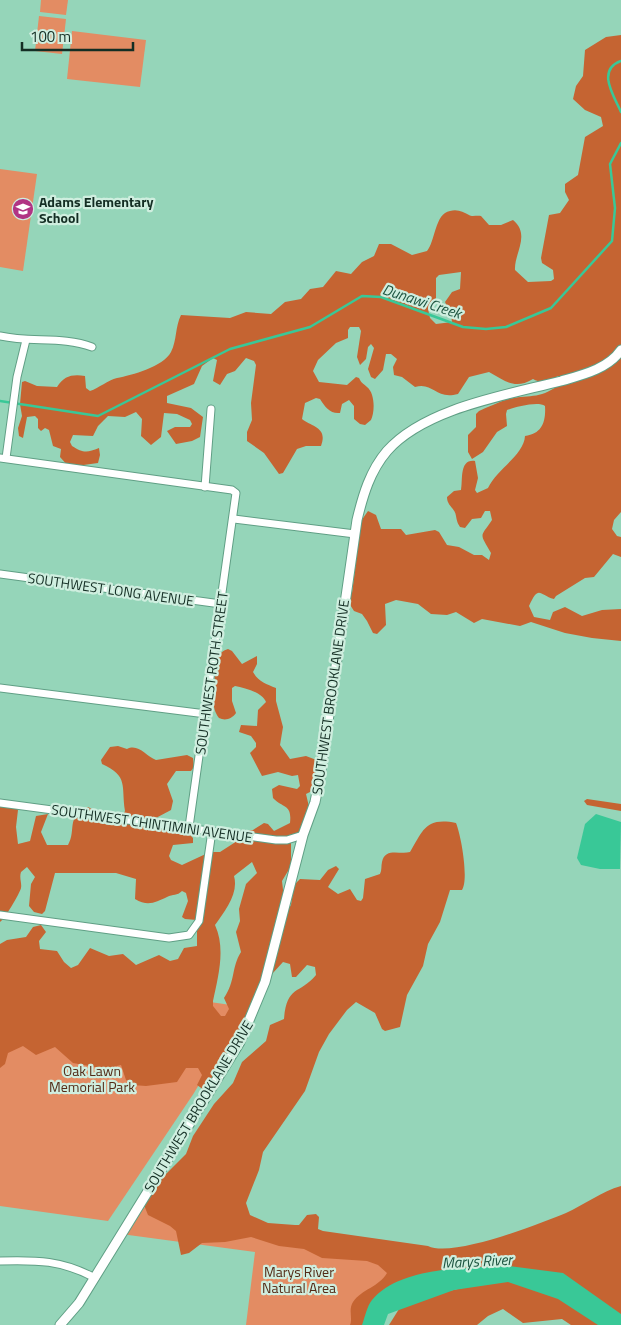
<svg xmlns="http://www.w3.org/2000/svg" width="621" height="1325" font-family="'Titillium Web',sans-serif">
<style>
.green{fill:#e38c63}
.forest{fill:#c56432;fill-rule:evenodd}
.water{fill:#39c897}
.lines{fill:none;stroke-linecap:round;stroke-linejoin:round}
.stream{stroke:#39c897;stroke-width:2.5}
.street-casing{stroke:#609f85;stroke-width:9}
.secondary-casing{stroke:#609f85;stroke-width:11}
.street{stroke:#fff;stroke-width:7}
.secondary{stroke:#fff;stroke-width:9}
.labels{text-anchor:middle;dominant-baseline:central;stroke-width:4.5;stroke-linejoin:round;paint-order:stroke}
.poi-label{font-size:14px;font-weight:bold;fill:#142e24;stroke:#cfeedf;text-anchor:start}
.street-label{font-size:14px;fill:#142e24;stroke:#cfeedf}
.park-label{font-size:14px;fill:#532b17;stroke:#cfeedf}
.water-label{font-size:15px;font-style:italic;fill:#1c533f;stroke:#cfeedf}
</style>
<rect width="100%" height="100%" fill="#95d5b9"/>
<g class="green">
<polygon points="41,0 68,0 66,15 40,12"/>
<polygon points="39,16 66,19 62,54 35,51"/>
<polygon points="72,31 146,40 140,87 67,79"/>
<polygon points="0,169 37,174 23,271 0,267"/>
<polygon points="0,972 245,1007 194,1093 108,1221 0,1206"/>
<polygon points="141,1207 396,1249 396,1281 362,1325 246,1325 255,1252 121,1234"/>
</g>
<g class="forest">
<path d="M621,35V512L614,520L612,529L617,536L621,537V557L613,554L594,577L585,578L556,596L554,599C539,595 539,584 529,606L534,617L550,620L553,612L565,607L582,616L602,610L621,609V641L592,638L565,633L531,622L520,626L482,619L474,623L456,612L447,615L431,614L418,604L396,600L385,604L386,625L377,634L373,633L367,621L362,614L354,611L347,600L352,593L361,521L368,511L376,515L381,529H401L406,535L435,530L439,532L447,545L459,547L474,555H482L489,560L491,553C479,532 480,538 492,520L490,511H485L481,518L472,519L465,528L460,527C457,522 457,521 456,516C455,508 447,506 447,497L454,491L461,490C463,480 459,459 475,461L478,478L475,490L477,493L488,488C497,469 524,455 525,436C542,434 546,422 545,406C538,401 516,407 507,410L506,414L507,426L497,432L483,452L472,459L468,452V435L476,427V414L479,411C488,407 499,402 508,399C533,394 540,400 563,382L558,376C550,381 542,384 533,379C515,390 505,381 489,372L469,377L458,394C435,400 434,382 415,387L402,377L394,375L393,367L397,359L391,354H386L383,370L375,379L371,377L368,369L374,348L371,344L368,347L366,359L360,365L357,357L361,331L359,327H350L348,330V338L336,343L318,360L313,371L319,382L347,385L356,377L359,378C362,384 363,383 367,387C375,393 375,412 371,420L365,425L360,424L354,419V406L349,400L342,404L340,413C330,414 325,407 320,399L316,398L305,403L302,419C312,427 328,427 321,446H306L297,449L283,473L279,474L264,453L247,441V432L252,420L251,403L256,365L254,361L246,358L235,371L227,374L220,385L213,381L217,360L213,358L202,366L194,384L167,396V403L191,408L203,417L200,437L192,441L176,444L167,431L175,427H190L192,424L190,420L177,414L164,413L161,437L151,445L141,436L142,419L136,412L125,417L108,416L98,426L93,436L73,435L70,442L72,446C83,453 87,453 99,448L100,455L98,463L69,467L60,457L61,449L53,446L49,430L45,428L41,431L38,428V419L35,416L27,417L23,438L19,436L18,428L22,416L20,404L22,382L25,381L37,386L57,387C64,376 72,374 85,376L86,388L90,391C99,388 108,380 117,378C132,375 163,367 171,352C177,340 175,327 181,315L230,318L246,312L271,314L285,302L301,299L310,289L323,287L336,271L351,274L362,262L374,256L379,244H391L412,255L427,251C435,242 435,213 450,211C458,209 463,212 469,215C472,217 477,215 481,216L489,225H501L513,220C531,235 514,253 515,270L528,282L551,281L554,279L553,270L542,263L541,258L549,215L560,213L569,200L565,192V184L578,175L585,137L603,126L601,117L585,110L573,99L576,86L583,76L585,50L606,37ZM461,272L460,289L452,292L445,302L451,314L452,322L436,324L430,318L428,309L436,298V278L439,275Z"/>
<path d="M228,649L232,651L242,664L257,656V664L253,672C258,681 266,684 276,688V701L283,727L280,745L290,759L306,756L319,761L314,790L306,794L310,811L305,834L291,839V866L282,881L285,907L276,919L275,929L291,905L294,885L300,879L320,880L328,870L336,866L339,869L328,887L338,894L350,889L357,900L361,901L363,898L365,879L380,874C382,870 381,866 382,862C385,847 400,855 410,852C423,831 425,817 456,823C461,835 469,879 462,890H450L440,922L428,944L423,966L407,995L400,1027L385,1031L382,1029L375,1013L356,1002L347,1010L329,1034L319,1052L305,1091L263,1152L259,1170L246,1203L250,1215L268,1223L295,1225H299L307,1215L316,1214L319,1217L318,1229L323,1231L428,1246C453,1258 539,1224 566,1213C584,1205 602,1191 621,1186V1319L521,1269L492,1266L475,1271L451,1268L421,1279L376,1325H350C353,1318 348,1310 353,1302C362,1289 379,1287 387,1273L378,1265L367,1261L322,1258L304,1249L279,1246L251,1237L225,1242L202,1243L189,1253L181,1255L176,1231L170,1226L148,1215L144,1205L157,1183L186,1154L193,1136L214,1104L233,1083L242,1062L266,1041L270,1025L284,1019C287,985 299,995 316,975L315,967L307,965L296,977H292L290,964L283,962L272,974L249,1021L204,1090L197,1085L202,1075L198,1068H186L177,1082L146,1086L133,1085L126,1080L121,1065L105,1069L73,1063L55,1047L36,1055L23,1046L8,1053L5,1064L0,1068V944L7,940L26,937L33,927L41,925L46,932L39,941L40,949L57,951L64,962L71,968L78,965L90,948L109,956L123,954L136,965L159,955L170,961L178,959L184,948L197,946V920L185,919L182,917L188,901L186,893L182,891C177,896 173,894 167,897C156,902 148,907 135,899L136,879L116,873H55L45,911L42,914L34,912L29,906L31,884L35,877L27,867L21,872C19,878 22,883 21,888C20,893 4,920 0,922V804L16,807L18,810L16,827L18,844L30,841L36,816L48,814L41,832L47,845H68C77,829 65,818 88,807L92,809L102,823L109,825L123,815L125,811C121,786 129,776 102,764L101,760L110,747L118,746L127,749C138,743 146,756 156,760L187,755L193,758L194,767L191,771H176L167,784L173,801L171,810L154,819L155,823C161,825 164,829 169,831C178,835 187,830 193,838V843L173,845L169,856L171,860L182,865L210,852H220L234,843L244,830H253L264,823L268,824L274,831L290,823C292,804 284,809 273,798L272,789L279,785L297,789L300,786L298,775L292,776L278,772L262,776L250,753L256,747V743L251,736L239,732L241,725L257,726L258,710L266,702C262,692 245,688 235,686L232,688V701L236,713C232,719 225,721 219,718C210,706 215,696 215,683C214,670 212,654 228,649ZM252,862L257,873L246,884L239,909L240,921L236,932L241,952C231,968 236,980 224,998L229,1009L225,1016H221L213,1006V1001C218,977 226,949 215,925C225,911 239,893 234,876Z"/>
<polygon points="587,799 621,804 621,811 587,805 584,801"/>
<polygon points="515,1277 613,1325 571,1325 562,1319 523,1323 503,1309 488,1316 477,1325 389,1325 399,1309 401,1301"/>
</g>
<g class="water">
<polygon points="596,814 621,822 620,869 600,869 581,865 577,858 585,824"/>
<path d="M509,1266L563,1273L621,1314V1325H598L558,1299L508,1282L454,1290L388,1314L384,1325H362C365,1317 367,1306 372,1300C400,1266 469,1268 509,1266Z"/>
</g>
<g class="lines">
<g class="stream">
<path d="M621,61C596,70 614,96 621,112"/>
<polyline points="0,401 98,416 230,349 310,327 362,296 381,297 463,327 486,329 506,327 551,308 612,241 615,208 610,164 621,143"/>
</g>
<g class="street-casing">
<g id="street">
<path d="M0,336C30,343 63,336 92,347"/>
<polyline points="0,458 232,490 236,493 189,827"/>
<polyline points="6,458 17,377 26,340"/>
<polyline points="205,487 211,409"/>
<polyline points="234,519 355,534"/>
<polyline points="0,574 221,604"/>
<polyline points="0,688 206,714"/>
<polyline points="0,803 276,840 287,840 303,835"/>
<polyline points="0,915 169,938 189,935 199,921 212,831"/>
<path d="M0,1261C37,1260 62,1260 95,1278"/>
</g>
</g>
<g class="secondary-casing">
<path id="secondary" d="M60,1325L79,1303L240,1042L265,982L303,835L315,802L320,777L357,520C363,495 370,471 387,451C425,408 507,395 561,381C582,375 608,369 621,350"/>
</g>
<use href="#street" class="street"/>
<use href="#secondary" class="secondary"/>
</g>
<defs>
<g id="school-disc" transform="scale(1.125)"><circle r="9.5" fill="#b13484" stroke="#cfeedf"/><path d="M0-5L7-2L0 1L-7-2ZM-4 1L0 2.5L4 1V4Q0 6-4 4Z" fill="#fff"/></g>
</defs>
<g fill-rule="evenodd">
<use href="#school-disc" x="23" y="209"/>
</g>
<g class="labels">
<g class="poi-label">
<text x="39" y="201">Adams Elementary<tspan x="39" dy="16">School</tspan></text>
</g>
<g class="street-label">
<text transform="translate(111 589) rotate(8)">SOUTHWEST LONG AVENUE</text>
<text transform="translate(211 673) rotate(-82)">SOUTHWEST ROTH STREET</text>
<text transform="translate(330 697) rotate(-82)">SOUTHWEST BROOKLANE DRIVE</text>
<text transform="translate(152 823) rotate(8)">SOUTHWEST CHINTIMINI AVENUE</text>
<text transform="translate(198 1106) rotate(-59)">SOUTHWEST BROOKLANE DRIVE</text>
</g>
<g class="park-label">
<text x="92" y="1070">Oak Lawn<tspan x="92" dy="16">Memorial Park</tspan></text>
<text x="299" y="1271">Marys River<tspan x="299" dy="16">Natural Area</tspan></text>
</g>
<g class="water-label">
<text transform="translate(422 301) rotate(18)">Dunawi Creek</text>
<text transform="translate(477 1261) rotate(-3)">Marys River</text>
</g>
</g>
<path d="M22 42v8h111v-8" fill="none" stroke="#142e24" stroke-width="2.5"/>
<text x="30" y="42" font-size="15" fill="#142e24" stroke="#cfeedf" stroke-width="4" paint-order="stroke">100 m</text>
</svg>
